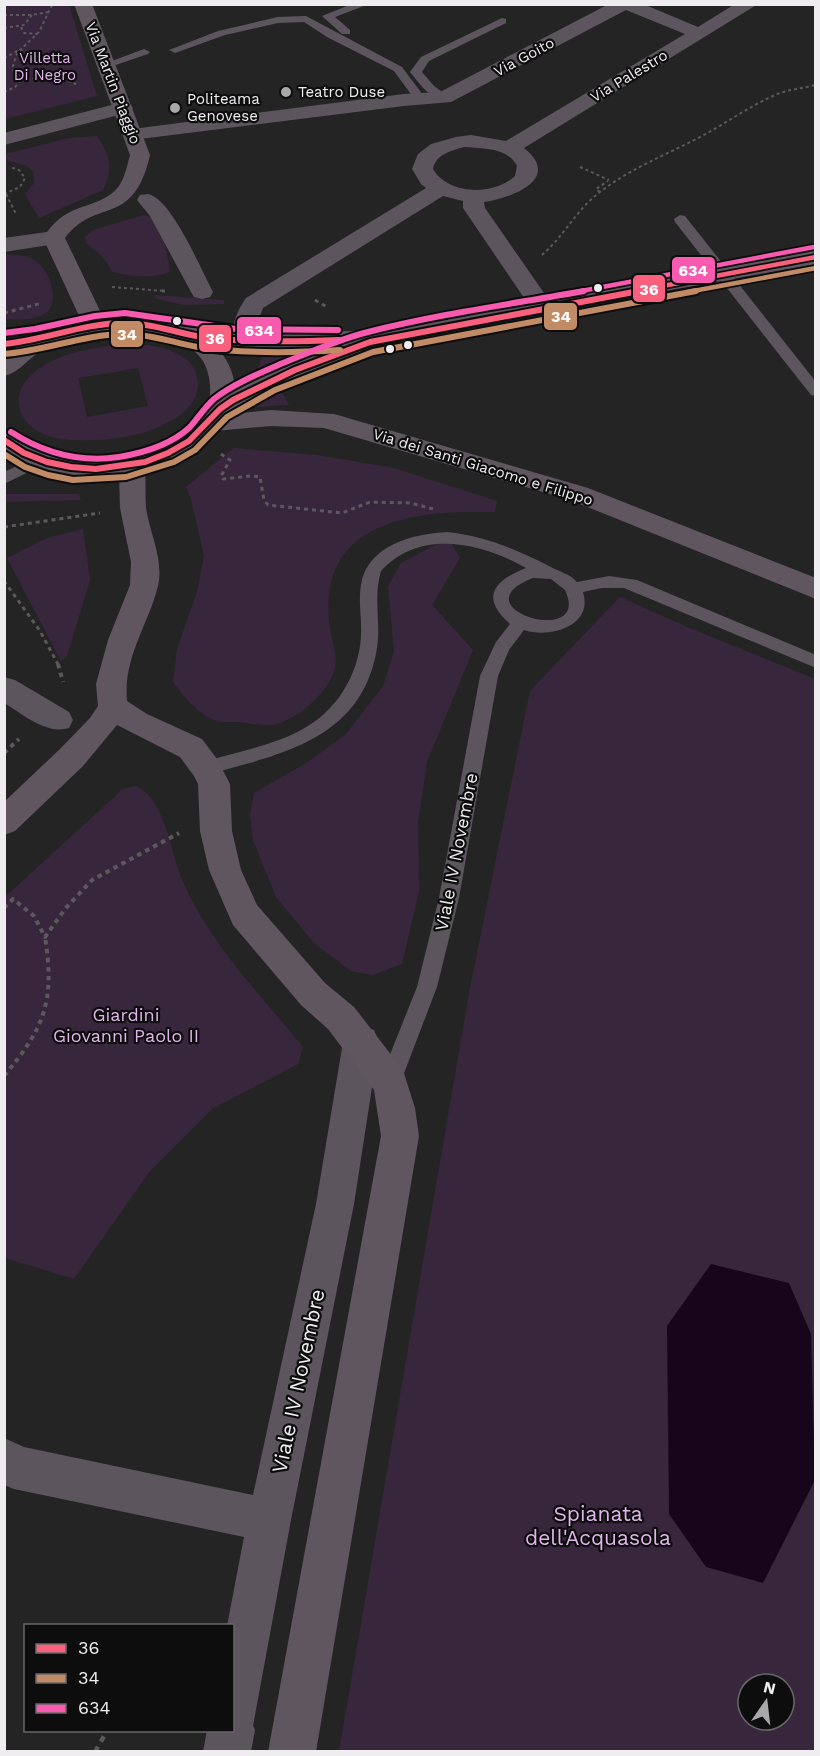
<svg xmlns="http://www.w3.org/2000/svg" width="820" height="1756" font-family="'Work Sans',sans-serif">
<style>
.green{fill:#38273c;fill-rule:evenodd}
.water{fill:#17051c}
.lines{fill:none;stroke-linecap:round;stroke-linejoin:round}
.path-far3{stroke:#5c585e;stroke-width:2;stroke-dasharray:3 3;stroke-linecap:butt}
.path-far2{stroke:#5c585e;stroke-width:3;stroke-dasharray:4 4;stroke-linecap:butt}
.path-far1{stroke:#5c585e;stroke-width:4;stroke-dasharray:4.5 4.5;stroke-linecap:butt}
.path{stroke:#5c585e;stroke-width:4.5;stroke-dasharray:6 6;stroke-linecap:butt}
.lane{fill:#5c555e;fill-rule:evenodd}
.street{fill:#5c555e;fill-rule:evenodd}
.secondary{fill:#5f5660;fill-rule:evenodd}
.bus-1-far1-casing{stroke:#0e0d0e;stroke-width:8}
.bus-1-casing{stroke:#0e0d0e;stroke-width:10}
.bus-2-far1-casing{stroke:#0e0d0e;stroke-width:8}
.bus-2-casing{stroke:#0e0d0e;stroke-width:10}
.bus-3-far1-casing{stroke:#0e0d0e;stroke-width:8}
.bus-3-casing{stroke:#0e0d0e;stroke-width:10}
.bus-1-far1{stroke:#f8607d;stroke-width:4.5}
.bus-1{stroke:#f8607d;stroke-width:6}
.bus-2-far1{stroke:#c18c65;stroke-width:4.5}
.bus-2{stroke:#c18c65;stroke-width:6}
.bus-3-far1{stroke:#f75aaf;stroke-width:4.5}
.bus-3{stroke:#f75aaf;stroke-width:6}
.poi-dot{fill:#a8a7a9;stroke:#0e0d0e;stroke-width:2}
.bus-dot{fill:#efedf0;stroke:#0e0d0e;stroke-width:2}
.labels{text-anchor:middle;dominant-baseline:central;stroke-width:4.5;stroke-linejoin:round;paint-order:stroke}
.far-street-label{font-size:15px;fill:#efedf0;stroke:#0e0d0e}
.far-park-label{font-size:15px;fill:#e2b4ec;stroke:#0e0d0e}
.far-poi-label{font-size:15px;fill:#efedf0;stroke:#0e0d0e;text-anchor:start}
.street-label{font-size:18px;fill:#efedf0;stroke:#0e0d0e}
.park-label{font-size:18px;fill:#e2b4ec;stroke:#0e0d0e}
.near-street-label{font-size:21px;fill:#efedf0;stroke:#0e0d0e}
.near-park-label{font-size:21px;fill:#e2b4ec;stroke:#0e0d0e}
.line-badge{stroke:#0e0d0e;stroke-width:2}
.badge-label{font-size:16px;text-anchor:middle;font-weight:bold;fill:#fff}
</style>
<rect width="100%" height="100%" fill="#252425"/>
<g class="green">
<polygon points="5,4 69,5 97,96 5,119"/>
<path d="M97,136C110,156 114,167 103,190L39,218L25,194L34,183L33,171L27,166L6,160L5,154L70,138Z"/>
<path d="M144,215L154,218L163,233L170,271C153,280 131,276 113,272L102,256L86,243L85,237L93,230Z"/>
<path d="M5,254C13,255 29,255 36,261C49,270 61,302 46,313C35,321 17,319 5,319Z"/>
<polygon points="155,295 224,300 224,304 183,305 154,298"/>
<path d="M127,343C153,345 197,349 198,384C198,395 192,405 184,412C151,438 102,443 62,439C20,434 1,394 40,368C66,350 97,348 127,343ZM138,368L148,406L87,417L78,378Z"/>
<polygon points="315,352 255,379 263,353"/>
<polygon points="279,388 289,405 252,407"/>
<path d="M234,448L317,455L394,468L497,501L495,512C418,510 319,519 329,621C331,646 344,661 326,687C315,703 290,723 271,725C261,726 249,723 239,722C231,722 219,723 212,719C194,710 184,697 173,682L177,649L197,592L204,556L191,499L186,487Z"/>
<polygon points="5,494 79,494 81,500 5,502"/>
<polygon points="83,529 90,580 67,656 61,661 7,558 47,538"/>
<polygon points="448,538 460,558 432,605 473,650 427,762 418,822 419,891 402,964 373,975 351,971 314,943 276,897 253,840 250,815 254,793 308,762 346,734 383,686 394,651 388,586 401,563"/>
<path d="M620,597L687,627L815,679V1751L339,1752L469,993L530,691ZM748,1684H784V1720H748Z"/>
<path d="M136,786C165,799 170,851 181,877C208,942 259,993 303,1047L298,1064L212,1109L149,1172L74,1279L5,1258V897L123,789Z"/>
</g>
<polygon class="water" points="711,1264 789,1283 811,1334 815,1480 763,1583 706,1567 669,1514 667,1326"/>
<g class="lines">
<g class="path-far3">
<polyline points="52,5 39,32 17,53 12,69 22,79 58,77 78,85"/>
<polyline points="4,15 32,15 48,12"/>
<polyline points="21,27 24,33 38,34"/>
<polyline points="4,28 24,25 32,15"/>
<polyline points="4,58 19,50 29,52"/>
<polyline points="4,92 15,87 22,79"/>
<polyline points="580,167 609,180"/>
<polyline points="600,192 596,189 608,181"/>
<polyline points="4,194 20,187 25,178 19,170 10,167"/>
<polyline points="6,194 16,214"/>
<path d="M542,255C565,235 576,210 600,192C631,168 666,155 700,137C727,123 752,104 780,93C792,89 804,88 816,85"/>
<polyline points="112,287 165,291"/>
</g>
<g class="path-far2">
<polyline points="162,291 165,291"/>
<polyline points="315,300 327,307"/>
<polyline points="4,313 42,303"/>
<polyline points="221,454 230,460 221,476 223,479 251,476 260,477 264,500 268,505 342,513 370,502 411,503 437,510"/>
<polyline points="4,527 100,513"/>
<polyline points="4,581 40,631 59,666"/>
</g>
<g class="path-far1">
<polyline points="58,664 63,682"/>
<polyline points="4,753 19,739"/>
<polyline points="4,908 13,899 34,916 45,937 65,909 92,880 179,833"/>
<path d="M4,1076C45,1027 55,1001 45,937"/>
</g>
<polyline class="path" points="95,1752 104,1736"/>
<g class="lane">
<polygon points="352,4 369,4 335,17 350,30 350,34 342,34 322,16"/>
<polygon points="306,16 402,67 426,99 424,101 416,101 394,71 327,37 304,22 278,23 225,35 175,53 169,50 218,31 278,17"/>
<path d="M502,18L506,19V23L429,61L422,72L434,86L448,96V100C433,103 419,83 410,72L421,57Z"/>
<polygon points="144,49 150,52 148,54 107,68 101,65"/>
<polygon points="680,215 685,216 816,382 816,396 811,395 675,222 674,219"/>
<polygon points="38,456 46,461 43,465 4,484 4,472"/>
<path d="M447,532C485,536 515,549 549,566C559,572 569,573 577,582L609,576L637,580L816,655V668L624,588H602L583,592C594,626 549,639 524,630L509,650L498,676L459,898L437,987L398,1089L390,1092L382,1089L379,1082L417,987L439,898L480,676L496,642L510,624C479,597 495,580 526,568C482,543 420,528 381,571C373,597 381,622 377,648C362,740 281,754 206,775L200,773L197,768L200,763C242,749 296,744 329,709C348,690 360,662 361,635C362,619 358,602 361,585C367,545 413,534 447,532ZM533,578L551,579L565,590C593,649 455,608 533,578Z"/>
</g>
<g class="street">
<path d="M609,4H643L698,27L735,4H758L524,148C563,179 511,198 484,202L485,208L553,306L549,311L541,313L533,311L463,208V201L443,196L263,308C257,320 261,336 254,346L246,348L238,346C227,331 237,311 246,298L426,188L421,184L412,169L418,154L431,144L456,137L471,135L506,141L685,34L626,10L451,102L404,106L132,140L125,138L122,134L125,130L404,94L440,92ZM464,147C481,148 509,148 517,166L515,176C494,196 448,195 433,169C436,154 451,151 464,147Z"/>
<polygon points="123,102 130,104 133,108 130,112 4,145 4,133"/>
<path d="M148,194C172,199 201,270 213,292L210,297L202,299L194,297L191,292L150,216L137,200L140,195Z"/>
<polygon points="54,231 62,233 65,238 62,243 4,252 4,238"/>
<path d="M4,677L15,680L69,712L73,720L69,728C46,735 23,714 4,703Z"/>
<polygon points="361,1026 374,1030 379,1042 354,1204 291,1520 253,1726 255,1730 251,1752 203,1752 207,1730 232,1730 232,1626 227,1626 244,1537 14,1489 4,1485 4,1438 24,1447 253,1495 316,1204 343,1042 348,1030"/>
</g>
<path class="secondary" d="M74,4H92L150,155C133,229 97,196 65,238L103,317H143L184,327L251,332L367,331L816,250V264L359,346L362,350L358,355L269,391L230,414L271,410L334,414L588,488L816,578V599L570,500L324,428L271,426L215,431L197,448L173,461L145,471C146,483 145,496 146,508C150,534 164,560 158,586C148,626 123,657 127,701L147,714L202,739L217,759L230,784L232,831L241,870L257,905L325,983L354,1007L403,1070L415,1108L419,1136L316,1752H268L381,1136L374,1090L328,1029L301,1005L233,925L209,870L200,831L198,784L194,776L180,757L117,725L83,766L15,831L4,835V802L61,748L90,718L98,706L96,684L108,640L130,585L131,562L120,508L119,476C80,483 37,474 4,452V432C17,435 25,444 36,449C50,456 66,460 80,461C119,464 187,447 205,409C211,399 211,389 209,378C204,333 132,327 97,331C77,334 55,342 38,353C26,361 18,373 4,376V355L8,352L37,334L81,320L43,238C50,227 58,218 70,212C86,204 107,202 119,186C125,177 127,166 130,155ZM214,344L274,348L336,347L251,381L235,390C234,371 227,358 214,344Z"/>
<g class="bus-1-far1-casing">
<polyline id="bus-1-far1" points="631,292 816,257"/>
</g>
<g class="bus-1-casing">
<g id="bus-1">
<path d="M4,344C45,340 84,323 125,323C152,323 176,333 202,337C247,343 294,342 339,340"/>
<polyline points="4,440 24,453 47,462 71,467 96,469 145,462 168,453 189,441 220,409 233,400 295,370 370,342 639,291"/>
</g>
</g>
<g class="bus-2-far1-casing">
<polyline id="bus-2-far1" points="688,292 816,268"/>
</g>
<g class="bus-2-casing">
<g id="bus-2">
<path d="M4,354C45,351 84,334 126,334C151,334 174,343 198,347C245,354 293,353 340,350"/>
<polyline points="4,454 25,467 48,475 73,480 126,477 174,462 195,450 227,417 275,390 373,352 696,291"/>
</g>
</g>
<g class="bus-3-far1-casing">
<polyline id="bus-3-far1" points="576,292 814,247"/>
</g>
<g class="bus-3-casing">
<g id="bus-3">
<polyline points="4,333 35,329 95,316 125,313 236,329 338,330"/>
<path d="M11,432C44,453 80,463 119,457C143,453 172,444 190,427C198,418 205,407 214,399C233,384 260,373 283,363C310,352 340,339 368,332C439,314 512,304 584,291"/>
</g>
</g>
<use href="#bus-1-far1" class="bus-1-far1"/>
<use href="#bus-1" class="bus-1"/>
<use href="#bus-2-far1" class="bus-2-far1"/>
<use href="#bus-2" class="bus-2"/>
<use href="#bus-3-far1" class="bus-3-far1"/>
<use href="#bus-3" class="bus-3"/>
</g>
<g class="poi-dot">
<circle cx="286" cy="92" r="6"/>
<circle cx="175" cy="108" r="6"/>
</g>
<g class="bus-dot">
<circle cx="598" cy="288" r="5"/>
<circle cx="177" cy="321" r="5"/>
<circle cx="408" cy="345" r="5"/>
<circle cx="390" cy="349" r="5"/>
</g>
<g class="labels">
<g class="far-street-label">
<text transform="translate(524 57) rotate(-28)">Via Goito</text>
<text transform="translate(629 76) rotate(-31)">Via Palestro</text>
<text transform="translate(113 83) rotate(69)">Via Martin Piaggio</text>
<text transform="translate(483 467) rotate(17)">Via dei Santi Giacomo e Filippo</text>
</g>
<g class="far-park-label">
<text x="45" y="58">Villetta<tspan x="45" dy="17">Di Negro</tspan></text>
</g>
<g class="far-poi-label">
<text x="298" y="92">Teatro Duse</text>
<text x="187" y="99">Politeama<tspan x="187" dy="17">Genovese</tspan></text>
</g>
<g class="street-label">
<text transform="translate(456 852) rotate(-79)">Viale IV Novembre</text>
</g>
<g class="park-label">
<text x="126" y="1014">Giardini<tspan x="126" dy="21">Giovanni Paolo II</tspan></text>
</g>
<g class="near-street-label">
<text transform="translate(298 1381) rotate(-78)">Viale IV Novembre</text>
</g>
<g class="near-park-label">
<text x="598" y="1513">Spianata<tspan x="598" dy="24">dell'Acquasola</tspan></text>
</g>
</g>
<g class="line-badge">
<rect x="671" y="256" width="45" height="28" rx="6" fill="#f75aaf"/>
<rect x="632" y="274" width="34" height="29" rx="6" fill="#f8607d"/>
<rect x="543" y="302" width="35" height="29" rx="6" fill="#c18c65"/>
<rect x="236" y="316" width="46" height="29" rx="6" fill="#f75aaf"/>
<rect x="110" y="320" width="34" height="28" rx="6" fill="#c18c65"/>
<rect x="198" y="324" width="34" height="29" rx="6" fill="#f8607d"/>
</g>
<g class="badge-label">
<text x="693" y="276">634</text>
<text x="649" y="295">36</text>
<text x="561" y="322">34</text>
<text x="259" y="336">634</text>
<text x="127" y="340">34</text>
<text x="215" y="344">36</text>
</g>
<rect width="820" height="1756" fill="none" stroke="#efedf0" stroke-width="12"/>
<rect x="24" y="1624" width="210" height="108" fill="#0e0d0e" stroke="#686768" stroke-width="1.5"/>
<rect x="36" y="1644" width="30" height="9" fill="#f8607d" stroke="#686768" stroke-width="1.5"/>
<text x="78" y="1654" font-size="18" fill="#efedf0">36</text>
<rect x="36" y="1674" width="30" height="9" fill="#c18c65" stroke="#686768" stroke-width="1.5"/>
<text x="78" y="1684" font-size="18" fill="#efedf0">34</text>
<rect x="36" y="1704" width="30" height="9" fill="#f75aaf" stroke="#686768" stroke-width="1.5"/>
<text x="78" y="1714" font-size="18" fill="#efedf0">634</text>
<g transform="translate(766 1702) rotate(14)"><circle r="28" fill="#0e0d0e" stroke="#686768" stroke-width="1.5"/>
<path d="M0-4.5L10 22L0 15L-10 22Z" fill="#a8a7a9"/>
<text y="-9" font-size="16" font-weight="bold" text-anchor="middle" fill="#efedf0">N</text>
</g>
</svg>
